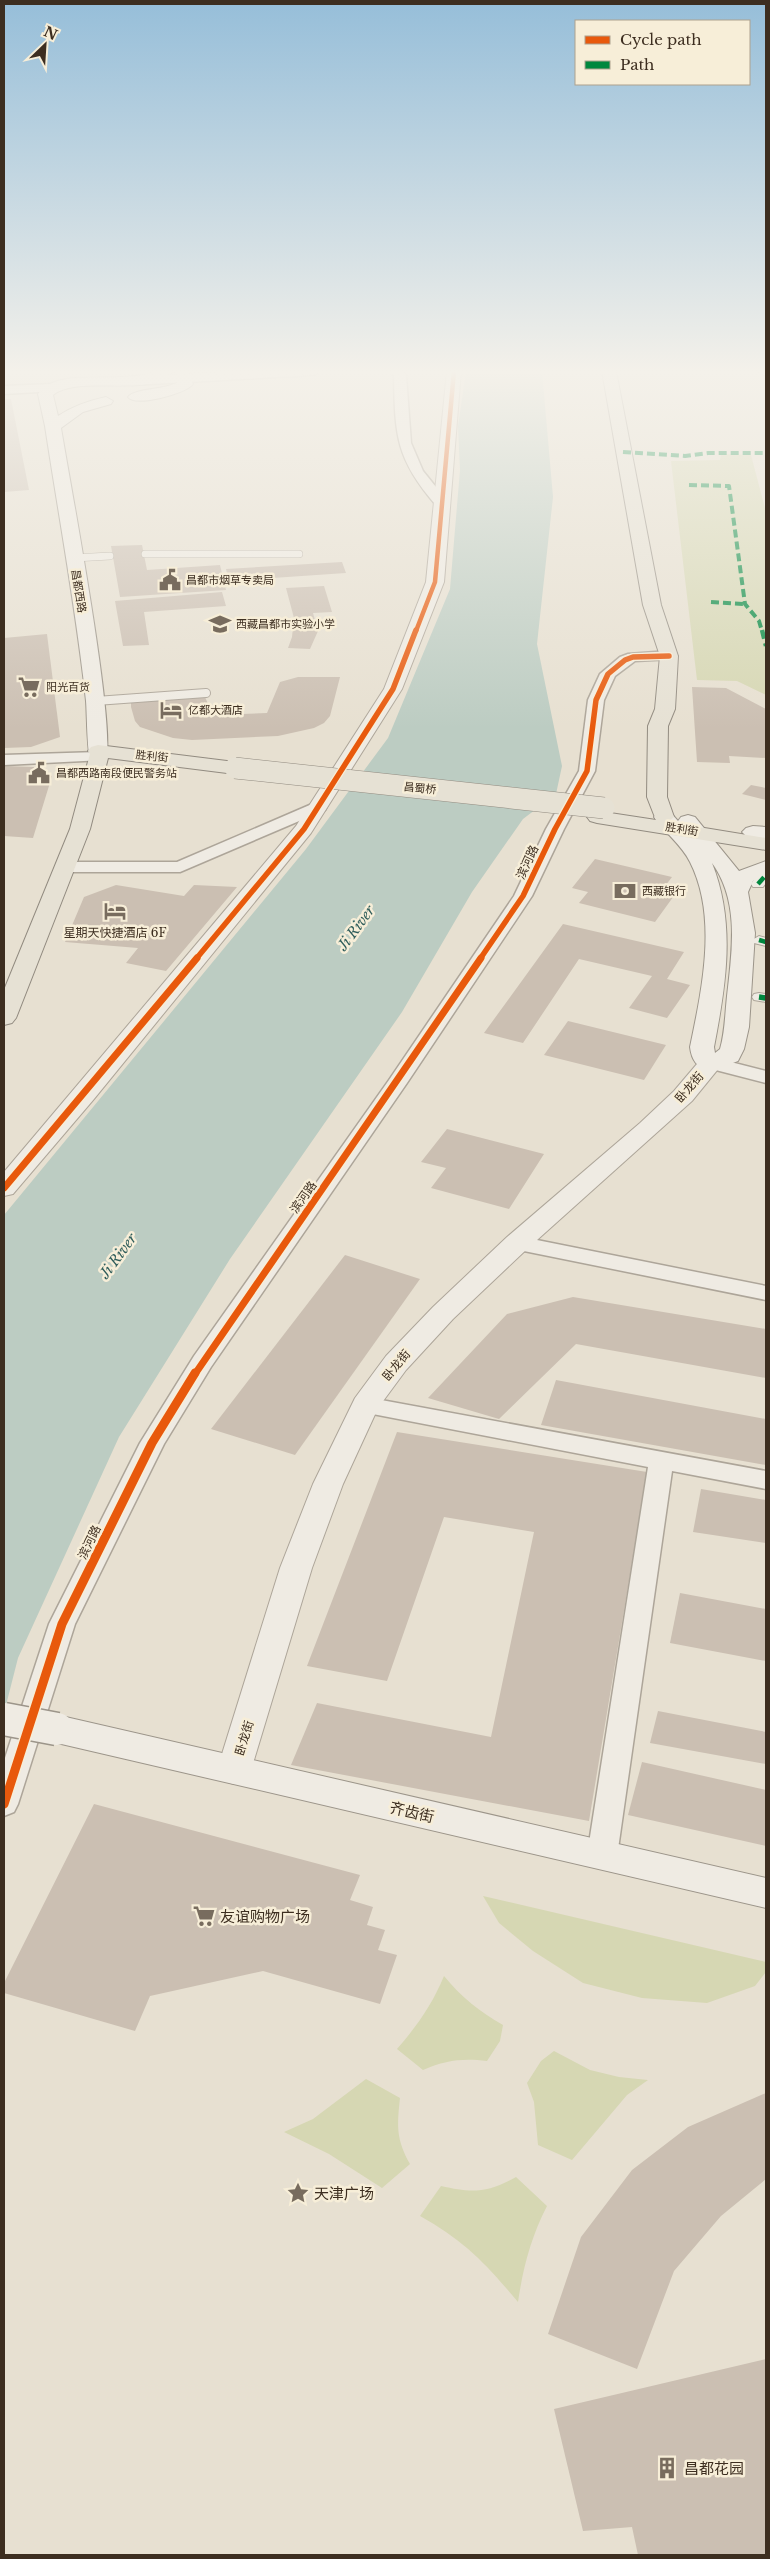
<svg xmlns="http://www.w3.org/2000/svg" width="770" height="2559" font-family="'Libre Baskerville','Noto Sans SC',serif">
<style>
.green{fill:#d6d7b3}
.water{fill:#bcccc2}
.building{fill:#cbbfb2}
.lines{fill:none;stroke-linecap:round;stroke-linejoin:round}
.service-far1-casing{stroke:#ada599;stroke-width:8}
.service-casing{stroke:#ada599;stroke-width:10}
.pedestrian-casing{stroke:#ada599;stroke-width:2}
.minor-casing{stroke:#ada599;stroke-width:3}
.tertiary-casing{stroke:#ada599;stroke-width:2}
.secondary-casing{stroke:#9c958a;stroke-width:2}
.primary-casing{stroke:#928b80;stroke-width:2}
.service-far1{stroke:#efebe3;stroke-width:7}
.service{stroke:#efebe3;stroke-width:8}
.pedestrian{fill:#efebe3;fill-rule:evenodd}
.minor{fill:#efebe3;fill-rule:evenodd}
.tertiary{fill:#efebe3;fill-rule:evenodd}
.secondary{fill:#efebe3;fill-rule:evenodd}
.primary{fill:#e6e1d4;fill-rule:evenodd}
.secondary-bridge-casing{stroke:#9c958a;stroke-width:35;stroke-linecap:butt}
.primary-bridge-casing{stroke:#928b80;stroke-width:22;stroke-linecap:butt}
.secondary-bridge{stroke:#efebe3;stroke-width:32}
.primary-bridge{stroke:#e6e1d4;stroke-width:21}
.quiet-far2{stroke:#00873e;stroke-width:4;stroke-dasharray:8 4;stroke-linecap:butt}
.quiet-far1{stroke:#00873e;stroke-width:4.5;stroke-dasharray:9 4.5;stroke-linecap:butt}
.quiet{stroke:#00873e;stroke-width:5.5;stroke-dasharray:12 5.5;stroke-linecap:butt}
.cycleway-far3-casing{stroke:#f7eed8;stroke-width:6}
.cycleway-far2-casing{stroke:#f7eed8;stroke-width:8}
.cycleway-far1-casing{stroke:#f7eed8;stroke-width:10}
.cycleway-casing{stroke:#f7eed8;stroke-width:12}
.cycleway-far3{stroke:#e8590c;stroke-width:4.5}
.cycleway-far2{stroke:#e8590c;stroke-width:5.5}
.cycleway-far1{stroke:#e8590c;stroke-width:7}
.cycleway{stroke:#e8590c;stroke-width:9}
.labels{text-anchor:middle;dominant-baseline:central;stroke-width:5;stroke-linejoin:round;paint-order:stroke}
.far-poi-label{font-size:11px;fill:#3d2e20;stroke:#f7eed8;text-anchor:start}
.far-street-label{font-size:11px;fill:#3d2e20;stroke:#f7eed8}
.street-label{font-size:12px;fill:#3d2e20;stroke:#f7eed8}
.poi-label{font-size:12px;fill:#3d2e20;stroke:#f7eed8}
.water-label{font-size:14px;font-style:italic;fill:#2f5d5a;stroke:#f7eed8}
.near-street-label{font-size:15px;fill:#3d2e20;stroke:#f7eed8}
.near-poi-label{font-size:15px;fill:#3d2e20;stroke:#f7eed8;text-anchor:start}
</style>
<rect width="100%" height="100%" fill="#e7e0d1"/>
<g class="green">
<polygon points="721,454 751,455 766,512 766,695 737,681 697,680 671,461 720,460"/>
<polygon points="483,1896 766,1962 766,1972 755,1986 707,2003 642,1998 583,1983 533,1951 499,1923"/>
<path d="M444,1976C461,1997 480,2012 503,2025L500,2041L487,2061C463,2058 446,2060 423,2070L397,2049C417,2026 432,2005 444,1976Z"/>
<polygon points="554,2051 590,2070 619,2077 648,2080 627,2095 572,2160 538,2145 534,2102 527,2083 541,2061"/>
<path d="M366,2079L400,2098C397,2126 396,2139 410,2164L382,2188L329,2154L284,2132L313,2119Z"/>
<path d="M516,2177L547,2206C531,2237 523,2268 518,2302C485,2263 466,2242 420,2216L441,2186C472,2193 487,2193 516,2177Z"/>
</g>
<polygon class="water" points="466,371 542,371 553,497 537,644 562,766 556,794 523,819 472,892 402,1012 230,1259 119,1437 18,1658 4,1713 4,1215 306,849 388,738 450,589 460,470 458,426"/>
<g class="building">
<polygon points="4,399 11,399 29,490 4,492"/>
<polygon points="142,545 147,570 220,565 226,590 120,597 111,546"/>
<polygon points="342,562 346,573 229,581 226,569"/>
<polygon points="324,586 332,612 313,613 318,631 310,649 288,648 292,637 294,618 286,588"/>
<polygon points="222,592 226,606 144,612 149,645 123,646 115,601"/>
<polygon points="47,634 60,737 31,747 4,748 4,638"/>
<polygon points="298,677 340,677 330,716 324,723 314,728 278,736 192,740 173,738 140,727 135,721 131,707 131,703 205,697 213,715 267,713 280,682"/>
<polygon points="692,687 726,688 766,709 766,758 729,756 730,763 697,762"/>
<polygon points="4,766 34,767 35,770 52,776 33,838 4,836"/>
<polygon points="751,785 766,788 766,800 742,794"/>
<polygon points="595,859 672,877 662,890 676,893 655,922 579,903 588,892 572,888"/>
<polygon points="116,885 184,896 194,885 237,887 166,971 126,963 138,948 65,942 84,897"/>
<polygon points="563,924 684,952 667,979 690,985 667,1018 629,1008 652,976 579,959 523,1043 484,1033"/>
<polygon points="568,1021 666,1045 644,1080 544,1055"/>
<polygon points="447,1129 544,1154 509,1209 431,1188 446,1168 421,1162"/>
<polygon points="345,1255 420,1279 295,1455 211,1429"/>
<polygon points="573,1297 766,1329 766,1378 576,1344 499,1419 428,1398 507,1314"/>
<polygon points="556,1380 766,1419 766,1465 541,1425"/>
<polygon points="397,1432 647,1472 589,1821 291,1765 317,1703 491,1737 534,1532 444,1517 387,1681 307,1666"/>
<polygon points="701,1489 766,1500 766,1543 693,1532"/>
<polygon points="680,1593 766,1609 766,1661 670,1643"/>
<polygon points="658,1711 766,1732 766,1764 650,1743"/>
<polygon points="642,1762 766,1790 766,1846 628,1815"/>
<polygon points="94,1804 360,1875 350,1900 373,1907 367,1925 385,1930 378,1950 397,1955 380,2004 263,1971 150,1996 135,2031 4,1993 4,1983"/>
<polygon points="766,2093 766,2179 721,2216 674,2271 637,2369 548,2334 581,2237 632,2170 688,2127"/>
<polygon points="766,2359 766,2555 638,2555 632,2527 583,2531 554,2409"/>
</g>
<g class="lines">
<g class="service-far1-casing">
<g id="service-far1">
<polyline points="145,554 299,554"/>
<polyline points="74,558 110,556"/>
</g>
</g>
<g class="service-casing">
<polyline id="service" points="96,701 206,693"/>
</g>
<g class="pedestrian-casing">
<g id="pedestrian">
<path d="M766,871V883L763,887H753L751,884C755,878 759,873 766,871Z"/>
<polygon points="759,936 766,938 766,946 754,943 752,940"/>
<polygon points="759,993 766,994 766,1002 754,1000 752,997 754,994"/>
</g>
</g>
<g class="minor-casing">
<g id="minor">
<polygon points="249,371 320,371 314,375 132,385 126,381 132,377"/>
<path d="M390,371H403L406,375L411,443L423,471L448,502L446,505H436C396,459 395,435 394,376Z"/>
<polygon points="52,384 58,388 56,391 4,394 4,386"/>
<polygon points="669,651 677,656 674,659 635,661 615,676 604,700 595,771 564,829 532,896 407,1083 211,1367 164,1444 75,1624 18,1804 14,1812 4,1816 4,1761 49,1624 140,1443 194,1356 389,1080 514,896 546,829 579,771 588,700 600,674 620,657 628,654"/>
<polygon points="98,752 106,757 104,760 4,765 4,755"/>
<polygon points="319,801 325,802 327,806 325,810 180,872 66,872 60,871 57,867 60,863 66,862 177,862"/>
<polygon points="711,1057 766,1071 766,1083 704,1067 701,1063 704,1059"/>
<polygon points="517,1236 766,1286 766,1300 509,1248 506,1243 509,1238"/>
<polygon points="365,1397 766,1471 766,1489 672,1471 617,1856 612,1865 602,1868 592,1865 587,1856 648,1467 357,1411 353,1405 357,1399"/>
</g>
</g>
<g class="tertiary-casing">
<g id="tertiary">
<polygon points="447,371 461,371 444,582 402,689 311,833 94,1099 13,1194 4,1196 4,1172 296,826 384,689 426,582"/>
<polygon points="757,371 766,371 766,376"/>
<polygon points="711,1056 720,1058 723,1063 692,1101 527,1249 453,1319 406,1370 378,1408 343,1484 312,1568 251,1770 246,1780 234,1784 222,1780 217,1770 280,1568 313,1484 355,1398 386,1356 433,1307 507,1237 640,1123 674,1091 702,1058"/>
</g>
</g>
<g class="secondary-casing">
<g id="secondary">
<path d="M155,371H173C152,399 79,374 53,395L58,416C73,406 88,401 106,397L113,401L111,404L83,412L61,428C68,471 119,740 105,761H91C87,756 87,712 86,701C76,609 59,518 45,426L38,394C58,365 124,386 155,371Z"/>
<path d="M174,371H188L193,384C186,394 135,407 128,397C135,388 166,390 178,382Z"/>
<path d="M664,811L671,813L678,821L681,817L688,815L695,817L739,871L766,861V875L753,881L748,892L755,933L749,1027L744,1049L738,1061C717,1069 694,1078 690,1047C702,989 718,917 690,862C682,845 664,832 654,817L657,813ZM712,863C740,902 732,951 727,996C725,1014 725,1032 720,1049L715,1053L714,1047C726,985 736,923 712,863Z"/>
<polygon points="753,826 766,827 766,839 746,836 742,832 746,828"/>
<polygon points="57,1715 766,1878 766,1908 57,1743 45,1739 40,1729 45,1719"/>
</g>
</g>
<g class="primary-casing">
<g id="primary">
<polygon points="602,371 616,371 661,605 678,656 675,709 668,726 667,797 674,817 668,822 766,838 766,850 597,823 590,821 587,817 590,813 597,811 656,820 647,797 648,726 655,709 660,656 643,605"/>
<polygon points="98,745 235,762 242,764 245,768 242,772 235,774 108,758 90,829 16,1018 12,1023 4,1025 4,990 70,829 90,754 88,751 91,747"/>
</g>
</g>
<use href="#service-far1" class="service-far1"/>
<use href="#service" class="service"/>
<use href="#pedestrian" class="pedestrian"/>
<use href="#minor" class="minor"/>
<use href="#tertiary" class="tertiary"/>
<use href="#secondary" class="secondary"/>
<use href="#primary" class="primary"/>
<g class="secondary-bridge-casing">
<polyline id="secondary-bridge" points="4,1719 57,1729"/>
</g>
<g class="primary-bridge-casing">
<polyline id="primary-bridge" points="235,768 604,808"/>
</g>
<use href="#secondary-bridge" class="secondary-bridge"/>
<use href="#primary-bridge" class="primary-bridge"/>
<g class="quiet-far2">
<polyline points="623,452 685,456 708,453 766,453"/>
<polyline points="689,485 729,486 745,604 759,621 762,631"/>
<polyline points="711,602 745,604"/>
</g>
<g class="quiet-far1">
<polyline points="762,630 766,646"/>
<polyline points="758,884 766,875"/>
<polyline points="759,940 766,942"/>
</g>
<polyline class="quiet" points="759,997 766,998"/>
<g class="cycleway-far3-casing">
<polyline id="cycleway-far3" points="416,631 435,582 454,371"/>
</g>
<g class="cycleway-far2-casing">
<g id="cycleway-far2">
<polyline points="196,959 304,829 393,689 416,630"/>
<polyline points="480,959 523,896 555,829 587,771 596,700 608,674 625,660 633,657 669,656"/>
</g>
</g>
<g class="cycleway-far1-casing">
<g id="cycleway-far1">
<polyline points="4,1188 197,958"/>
<polyline points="195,1374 481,958"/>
</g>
</g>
<g class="cycleway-casing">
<polyline id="cycleway" points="4,1804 62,1624 152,1443 195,1373"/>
</g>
<use href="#cycleway-far3" class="cycleway-far3"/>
<use href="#cycleway-far2" class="cycleway-far2"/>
<use href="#cycleway-far1" class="cycleway-far1"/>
<use href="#cycleway" class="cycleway"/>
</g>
<linearGradient id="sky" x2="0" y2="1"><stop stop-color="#96bed9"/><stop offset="0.51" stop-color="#f4f1ea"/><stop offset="1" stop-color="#f4f1ea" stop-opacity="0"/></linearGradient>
<rect width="770" height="729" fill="url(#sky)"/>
<defs>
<g id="civic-bare" transform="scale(1.725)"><path d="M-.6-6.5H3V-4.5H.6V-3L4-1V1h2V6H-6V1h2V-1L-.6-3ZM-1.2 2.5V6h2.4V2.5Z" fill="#786c5e" stroke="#f7eed8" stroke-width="2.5" paint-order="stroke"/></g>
<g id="school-bare" transform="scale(1.725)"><path d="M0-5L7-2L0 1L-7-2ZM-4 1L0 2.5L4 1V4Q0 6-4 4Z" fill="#786c5e" stroke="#f7eed8" stroke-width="2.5" paint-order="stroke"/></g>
<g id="supermarket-bare" transform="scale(1.725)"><path d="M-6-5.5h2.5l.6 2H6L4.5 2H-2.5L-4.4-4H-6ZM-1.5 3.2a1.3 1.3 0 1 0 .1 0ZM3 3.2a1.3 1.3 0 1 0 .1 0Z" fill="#786c5e" stroke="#f7eed8" stroke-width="2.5" paint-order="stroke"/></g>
<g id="hotel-bare" transform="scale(1.725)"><path d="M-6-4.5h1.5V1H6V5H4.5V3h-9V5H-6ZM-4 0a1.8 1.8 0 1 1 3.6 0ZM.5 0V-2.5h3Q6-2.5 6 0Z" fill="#786c5e" stroke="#f7eed8" stroke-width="2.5" paint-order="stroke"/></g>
<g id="bank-bare" transform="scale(1.725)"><path d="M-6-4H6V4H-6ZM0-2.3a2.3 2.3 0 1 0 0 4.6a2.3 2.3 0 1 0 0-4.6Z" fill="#786c5e" stroke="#f7eed8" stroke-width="2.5" paint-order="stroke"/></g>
<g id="sight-bare" transform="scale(1.725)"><path d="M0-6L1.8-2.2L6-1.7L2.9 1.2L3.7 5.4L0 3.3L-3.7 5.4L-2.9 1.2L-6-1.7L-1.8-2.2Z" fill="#786c5e" stroke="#f7eed8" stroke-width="2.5" paint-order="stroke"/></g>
<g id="building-bare" transform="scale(1.725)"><path d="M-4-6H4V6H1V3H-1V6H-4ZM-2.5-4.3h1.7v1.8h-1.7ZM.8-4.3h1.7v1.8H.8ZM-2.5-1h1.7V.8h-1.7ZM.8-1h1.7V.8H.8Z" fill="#786c5e" stroke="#f7eed8" stroke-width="2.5" paint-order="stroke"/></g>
</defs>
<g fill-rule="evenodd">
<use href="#civic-bare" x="170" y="580"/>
<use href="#school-bare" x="220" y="624"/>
<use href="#supermarket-bare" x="29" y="687"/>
<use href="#hotel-bare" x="171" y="710"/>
<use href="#civic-bare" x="39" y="773"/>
<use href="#bank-bare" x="625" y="891"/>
<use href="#hotel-bare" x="115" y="911"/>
<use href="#supermarket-bare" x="204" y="1916"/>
<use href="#sight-bare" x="298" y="2193"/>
<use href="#building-bare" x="667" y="2468"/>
</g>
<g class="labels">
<g class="far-poi-label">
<text x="186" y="580">昌都市烟草专卖局</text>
<text x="236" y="624">西藏昌都市实验小学</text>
<text x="46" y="687">阳光百货</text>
<text x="188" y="710">亿都大酒店</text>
<text x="56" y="773">昌都西路南段便民警务站</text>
<text x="642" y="891">西藏银行</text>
</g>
<g class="far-street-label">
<text transform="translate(79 591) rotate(81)">昌都西路</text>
<text transform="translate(152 756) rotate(6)">胜利街</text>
<text transform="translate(420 788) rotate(6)">昌蜀桥</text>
<text transform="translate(682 829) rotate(9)">胜利街</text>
</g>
<g class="street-label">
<text transform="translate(527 862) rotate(-65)">滨河路</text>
<text transform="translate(689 1087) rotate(-49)">卧龙街</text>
<text transform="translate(303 1197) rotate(-55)">滨河路</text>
<text transform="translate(396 1365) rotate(-50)">卧龙街</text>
<text transform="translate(89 1542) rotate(-64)">滨河路</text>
<text transform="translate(244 1738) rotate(-73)">卧龙街</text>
</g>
<g class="poi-label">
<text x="115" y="932">星期天快捷酒店 6F</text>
</g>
<g class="water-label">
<text transform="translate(356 928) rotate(-54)">Ji River</text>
<text transform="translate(118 1256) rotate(-54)">Ji River</text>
</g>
<g class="near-street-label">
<text transform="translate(412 1812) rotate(13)">齐齿街</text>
</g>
<g class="near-poi-label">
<text x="220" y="1916">友谊购物广场</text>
<text x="314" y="2193">天津广场</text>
<text x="684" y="2468">昌都花园</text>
</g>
</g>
<rect width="770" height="2559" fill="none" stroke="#3d2e20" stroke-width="10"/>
<rect x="575" y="20" width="175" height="65" fill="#f7eed8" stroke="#ada18e"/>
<rect x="585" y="36" width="25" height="8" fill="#e8590c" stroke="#ada18e"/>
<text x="620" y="45" font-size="15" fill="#3d2e20">Cycle path</text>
<rect x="585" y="61" width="25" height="8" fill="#00873e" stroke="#ada18e"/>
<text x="620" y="70" font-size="15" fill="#3d2e20">Path</text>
<g transform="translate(45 45) rotate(25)" stroke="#f7eed8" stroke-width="4" paint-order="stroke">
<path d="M0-4L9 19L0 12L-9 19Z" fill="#3d2e20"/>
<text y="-8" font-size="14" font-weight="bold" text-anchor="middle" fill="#3d2e20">N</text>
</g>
</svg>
